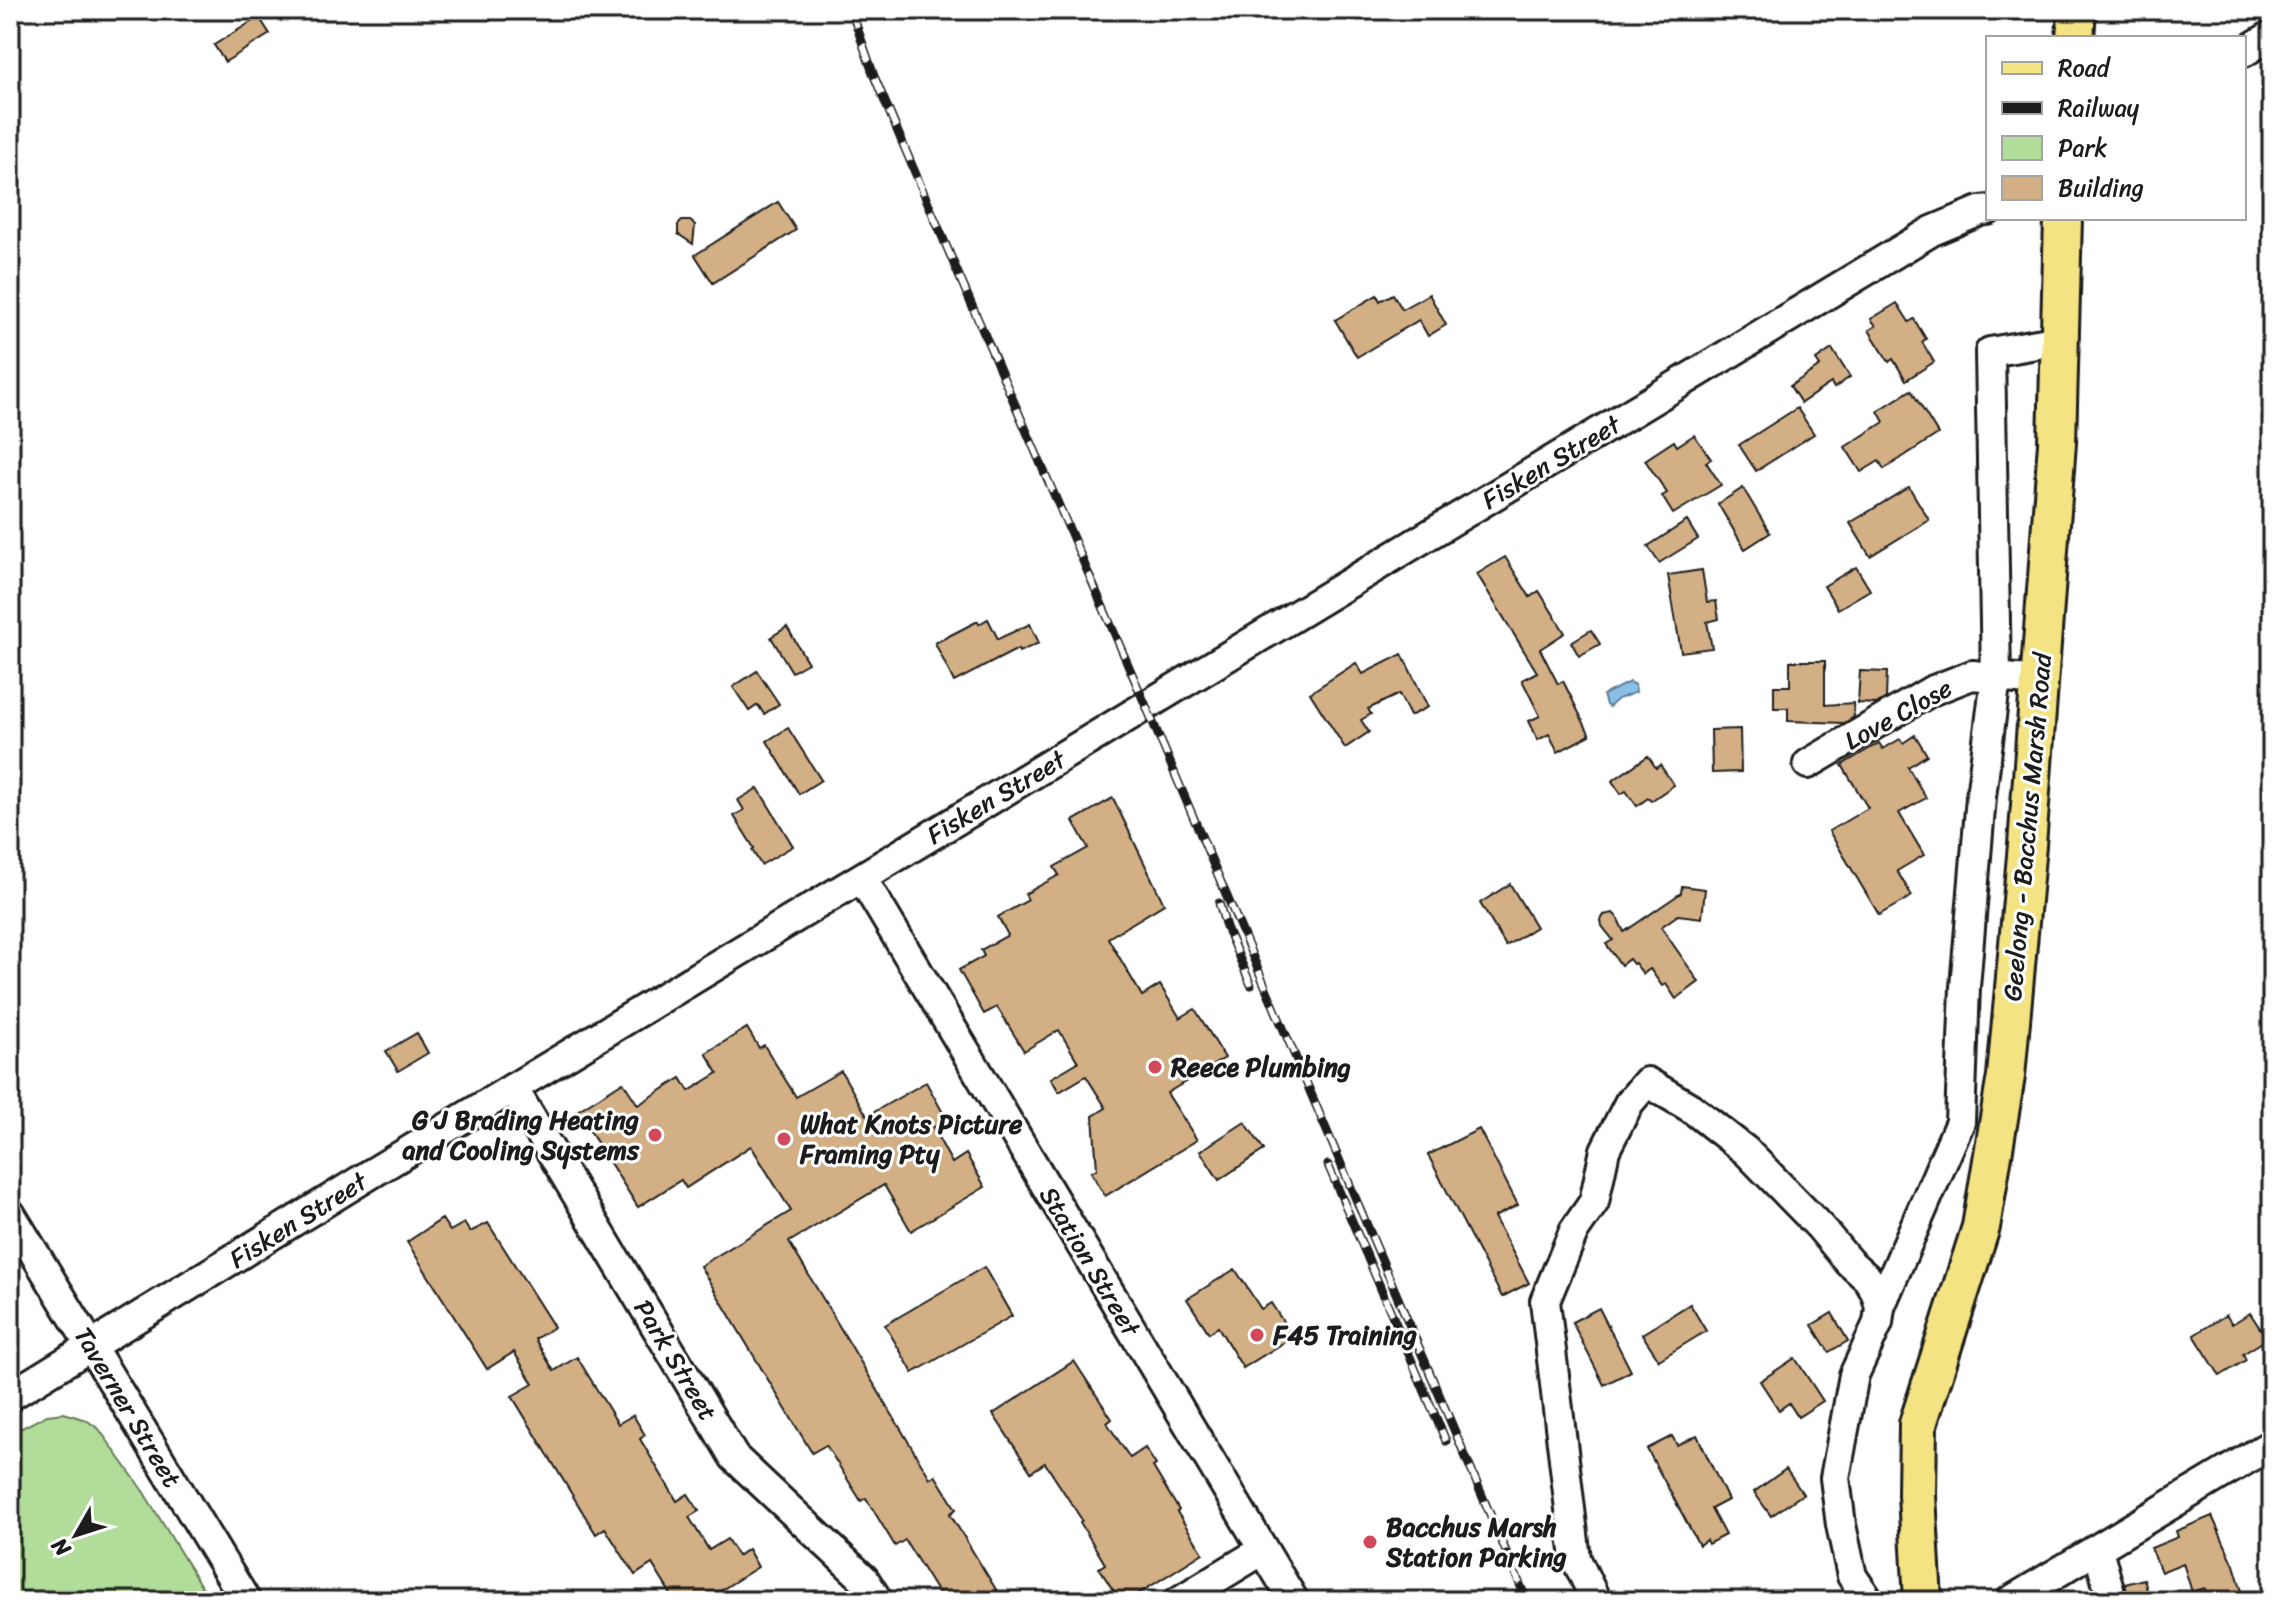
<svg xmlns="http://www.w3.org/2000/svg" width="2282" height="1611" font-family="Sriracha,sans-serif">
<style>
.green{fill:#b1dc99;stroke:#667c5a;stroke-width:2}
.water{fill:#8ac0e8;stroke:#5e7e96;stroke-width:2}
.building{fill:#d3af85;stroke:#1c1c1c;stroke-width:2}
.lines{fill:none;stroke-linecap:round;stroke-linejoin:round}
.minor-casing{stroke:#1c1c1c;stroke-width:34}
.major-casing{stroke:#1c1c1c;stroke-width:42}
.minor{stroke:#fff;stroke-width:28}
.major{stroke:#f4e382;stroke-width:36}
.rail-casing{stroke:#1c1c1c;stroke-width:9}
.rail{stroke:#fff;stroke-width:6;stroke-dasharray:18;stroke-linecap:butt}
.poi-dot{fill:#d1495b;stroke:#fff;stroke-width:3}
.labels{text-anchor:middle;dominant-baseline:central;stroke-width:6;stroke-linejoin:round;paint-order:stroke}
.street-label{font-size:26px;fill:#1c1c1c;stroke:#fff}
.poi-label{font-size:26px;font-weight:bold;fill:#1c1c1c;stroke:#fff;text-anchor:start}
</style>
<rect width="100%" height="100%" fill="#fff"/>
<filter id="ink" filterUnits="userSpaceOnUse"><feTurbulence type="fractalNoise" baseFrequency=".0125" numOctaves="2"/><feDisplacementMap in="SourceGraphic" scale="16" xChannelSelector="R" yChannelSelector="G"/><feConvolveMatrix kernelMatrix="1 2 1 2 8 2 1 2 1" color-interpolation-filters="sRGB"/></filter>
<g filter="url(#ink)">
<polygon class="green" points="64,1413 86,1420 99,1429 143,1491 210,1601 19,1601 10,1587 10,1434 47,1415"/>
<polygon class="water" points="1629,682 1635,685 1636,692 1618,699 1609,707 1606,705 1603,695"/>
<g class="building">
<polygon points="259,17 270,34 225,62 214,45"/>
<polygon points="778,202 796,230 713,283 695,255"/>
<polygon points="682,221 690,221 695,225 693,244 678,234 678,225"/>
<polygon points="1393,294 1402,309 1429,294 1446,325 1428,336 1419,320 1357,357 1335,320 1377,295 1380,301"/>
<polygon points="1897,303 1909,322 1914,319 1926,339 1922,342 1934,362 1906,380 1893,359 1889,362 1869,330 1876,326 1871,319"/>
<polygon points="1832,349 1850,377 1834,388 1831,383 1801,403 1790,386 1820,366 1816,360"/>
<polygon points="1911,390 1938,434 1884,469 1879,461 1861,472 1845,447 1884,422 1878,411"/>
<polygon points="1797,408 1814,434 1756,471 1739,445"/>
<polygon points="1694,435 1711,459 1706,462 1721,485 1673,514 1662,496 1667,493 1645,460 1674,441 1677,446"/>
<polygon points="1909,487 1929,520 1870,556 1850,523"/>
<polygon points="1743,488 1770,533 1745,549 1718,504"/>
<polygon points="1687,521 1698,539 1659,563 1648,546"/>
<polygon points="1505,557 1530,597 1539,591 1565,633 1540,649 1558,684 1563,681 1590,735 1558,752 1549,734 1538,740 1529,721 1540,716 1522,680 1537,672 1477,574"/>
<polygon points="1856,567 1870,590 1838,609 1824,586"/>
<polygon points="1702,570 1707,602 1716,601 1719,619 1707,622 1712,648 1681,652 1668,575"/>
<polygon points="988,619 998,639 1030,624 1039,643 1019,652 1018,649 954,682 935,643 978,621 979,624"/>
<polygon points="787,627 808,663 792,672 771,637"/>
<polygon points="1591,630 1600,644 1579,656 1571,642"/>
<polygon points="1402,654 1428,707 1410,716 1399,694 1368,709 1371,714 1361,720 1369,732 1345,748 1310,693 1356,663 1363,674"/>
<polygon points="1790,661 1825,661 1825,705 1853,703 1854,717 1844,723 1788,721 1788,708 1774,708 1774,686 1790,686"/>
<polygon points="757,671 779,704 764,714 758,705 749,711 733,687"/>
<polygon points="1860,671 1887,672 1886,698 1876,704 1858,703"/>
<polygon points="788,728 821,780 799,794 767,741"/>
<polygon points="1740,729 1741,772 1712,773 1711,730"/>
<polygon points="1915,735 1927,755 1908,767 1926,798 1899,813 1924,855 1897,871 1912,896 1879,915 1829,831 1868,808 1842,765 1879,743 1883,749 1900,739 1903,743"/>
<polygon points="1648,756 1656,768 1660,765 1674,785 1651,801 1648,798 1637,806 1626,791 1621,794 1612,781"/>
<polygon points="758,788 793,846 761,865 752,850 754,848 734,816 744,810 738,800"/>
<polygon points="1113,798 1164,904 1108,938 1142,996 1160,985 1180,1018 1195,1009 1225,1058 1167,1093 1197,1140 1105,1196 1091,1172 1097,1169 1093,1116 1106,1108 1086,1076 1059,1092 1051,1078 1078,1062 1059,1030 1024,1051 997,1007 984,1014 959,970 984,956 981,950 1008,935 998,917 1028,900 1025,894 1059,875 1054,867 1088,848 1073,821"/>
<polygon points="1510,884 1536,927 1506,946 1480,903"/>
<polygon points="1682,886 1705,889 1702,918 1678,915 1661,927 1699,982 1676,999 1666,984 1662,986 1650,969 1643,974 1635,963 1633,964 1629,959 1621,965 1606,944 1613,940 1602,926 1601,920 1604,915 1613,913 1617,917 1624,932 1681,893"/>
<polygon points="747,1028 759,1048 764,1045 796,1097 841,1071 867,1116 926,1082 947,1120 933,1128 952,1163 966,1154 985,1187 911,1231 884,1185 789,1242 930,1478 935,1475 956,1509 950,1514 1003,1601 943,1601 905,1540 895,1546 866,1498 861,1501 826,1445 812,1453 700,1266 791,1211 751,1146 686,1188 681,1180 638,1207 577,1111 623,1082 638,1105 681,1078 689,1091 718,1073 706,1053"/>
<polygon points="417,1033 428,1053 398,1071 386,1051"/>
<polygon points="1245,1122 1264,1150 1219,1180 1200,1151"/>
<polygon points="1479,1129 1518,1205 1494,1217 1529,1283 1502,1297 1428,1155"/>
<polygon points="442,1219 450,1231 464,1223 470,1232 488,1223 554,1327 535,1339 554,1371 577,1357 618,1424 633,1415 645,1435 640,1439 677,1501 688,1494 699,1511 689,1517 709,1550 727,1539 738,1556 748,1549 758,1567 704,1601 675,1601 652,1564 635,1575 605,1528 596,1534 512,1396 533,1384 514,1352 487,1369 407,1242"/>
<polygon points="984,1267 1012,1316 913,1373 885,1325"/>
<polygon points="1235,1269 1261,1309 1271,1303 1293,1337 1243,1368 1218,1327 1209,1333 1187,1299"/>
<polygon points="1690,1304 1706,1331 1659,1360 1642,1334"/>
<polygon points="1599,1308 1631,1371 1604,1385 1572,1322"/>
<polygon points="1832,1313 1848,1341 1829,1352 1812,1325"/>
<polygon points="2250,1313 2267,1339 2243,1354 2246,1360 2220,1376 2194,1335 2226,1315 2232,1324"/>
<polygon points="1795,1358 1823,1401 1798,1417 1789,1403 1779,1410 1760,1381"/>
<polygon points="1074,1361 1112,1419 1107,1423 1130,1458 1145,1448 1156,1465 1153,1467 1179,1510 1177,1512 1203,1553 1127,1601 1120,1601 1099,1568 1105,1564 1080,1522 1082,1520 1045,1463 1031,1472 993,1414"/>
<polygon points="1697,1435 1728,1500 1711,1509 1725,1535 1708,1544 1706,1540 1699,1545 1647,1449 1672,1436 1677,1445"/>
<polygon points="1786,1469 1803,1494 1771,1516 1754,1492"/>
<polygon points="2212,1516 2234,1565 2245,1601 2209,1601 2205,1588 2192,1592 2183,1563 2161,1572 2151,1548 2178,1537 2176,1531"/>
<polygon points="2144,1579 2150,1601 2129,1601 2125,1584"/>
</g>
<g class="lines">
<g class="minor-casing">
<g id="minor">
<polyline points="2244,52 2272,35"/>
<polyline points="1808,764 1931,691 1972,675 2039,681"/>
<polyline points="862,878 1294,1601"/>
<polyline points="513,1088 734,1457 864,1579 878,1601"/>
<polyline points="10,1213 246,1601"/>
<polyline points="1880,1307 1960,1122 1965,987 1981,797 1996,677 1990,352 2060,340"/>
<polyline points="10,1396 374,1172 1932,231 1980,211 1988,210"/>
<polyline points="2098,1549 2112,1601"/>
<polyline points="1179,1601 1263,1550"/>
<polyline points="1596,1601 1576,1559 1545,1301 1574,1231 1594,1202 1605,1150 1629,1103 1647,1082 1691,1108 1746,1151 1820,1227 1849,1262 1868,1279 1876,1293 1880,1307 1878,1323 1854,1375 1835,1478 1841,1525 1852,1576 1869,1601"/>
<polyline points="2010,1601 2272,1444"/>
</g>
</g>
<g class="major-casing">
<g id="major">
<polyline points="2075,38 2077,10"/>
<polyline points="1923,1601 1917,1495 1918,1424 1981,1227 2006,1076 2027,845 2057,443 2063,218"/>
</g>
</g>
<use href="#minor" class="minor"/>
<use href="#major" class="major"/>
<g class="rail-casing">
<g id="rail">
<polyline points="851,10 874,76 960,278 1146,706 1527,1601"/>
<polyline points="1219,903 1226,927 1251,985"/>
<polyline points="1328,1165 1446,1441"/>
</g>
</g>
<use href="#rail" class="rail"/>
</g>
</g>
<g class="poi-dot">
<circle cx="1155" cy="1067" r="8"/>
<circle cx="655" cy="1135" r="8"/>
<circle cx="784" cy="1139" r="8"/>
<circle cx="1257" cy="1335" r="8"/>
<circle cx="1370" cy="1542" r="8"/>
</g>
<g class="labels">
<g class="street-label">
<text transform="translate(1551 462) rotate(-31)">Fisken Street</text>
<text transform="translate(1898 714) rotate(-29)">Love Close</text>
<text transform="translate(996 797) rotate(-31)">Fisken Street</text>
<text transform="translate(2027 827) rotate(-85)">Geelong - Bacchus Marsh Road</text>
<text transform="translate(298 1220) rotate(-32)">Fisken Street</text>
<text transform="translate(1090 1261) rotate(59)">Station Street</text>
<text transform="translate(676 1360) rotate(59)">Park Street</text>
<text transform="translate(128 1407) rotate(59)">Taverner Street</text>
</g>
<g class="poi-label">
<text x="1171" y="1067">Reece Plumbing</text>
<text x="639" y="1120" text-anchor="end">G J Brading Heating<tspan x="639" dy="30">and Cooling Systems</tspan></text>
<text x="800" y="1124">What Knots Picture<tspan x="800" dy="30">Framing Pty</tspan></text>
<text x="1273" y="1335">F45 Training</text>
<text x="1386" y="1527">Bacchus Marsh<tspan x="1386" dy="30">Station Parking</tspan></text>
</g>
</g>
<rect width="2282" height="1611" fill="none" stroke="#fff" stroke-width="40"/>
<rect x="20" y="20" width="2242" height="1571" fill="none" stroke="#1c1c1c" stroke-width="3" filter="url(#ink)"/>
<rect x="1986" y="36" width="260" height="184" fill="#ffffff" stroke="#a4a4a4" stroke-width="2"/>
<rect x="2002" y="62" width="40" height="12" fill="#f4e382" stroke="#a4a4a4" stroke-width="2"/>
<text x="2058" y="76" font-size="24" fill="#1c1c1c">Road</text>
<rect x="2002" y="102" width="40" height="12" fill="#1c1c1c" stroke="#a4a4a4" stroke-width="2"/>
<text x="2058" y="116" font-size="24" fill="#1c1c1c">Railway</text>
<rect x="2002" y="136" width="40" height="24" fill="#b1dc99" stroke="#a4a4a4" stroke-width="2"/>
<text x="2058" y="156" font-size="24" fill="#1c1c1c">Park</text>
<rect x="2002" y="176" width="40" height="24" fill="#d3af85" stroke="#a4a4a4" stroke-width="2"/>
<text x="2058" y="196" font-size="24" fill="#1c1c1c">Building</text>
<g transform="translate(76 1535) rotate(231)" stroke="#ffffff" stroke-width="6" paint-order="stroke">
<path d="M0-6L14 30L0 20L-14 30Z" fill="#1c1c1c"/>
<text y="-12" font-size="22" font-weight="bold" text-anchor="middle" fill="#1c1c1c">N</text>
</g>
</svg>
